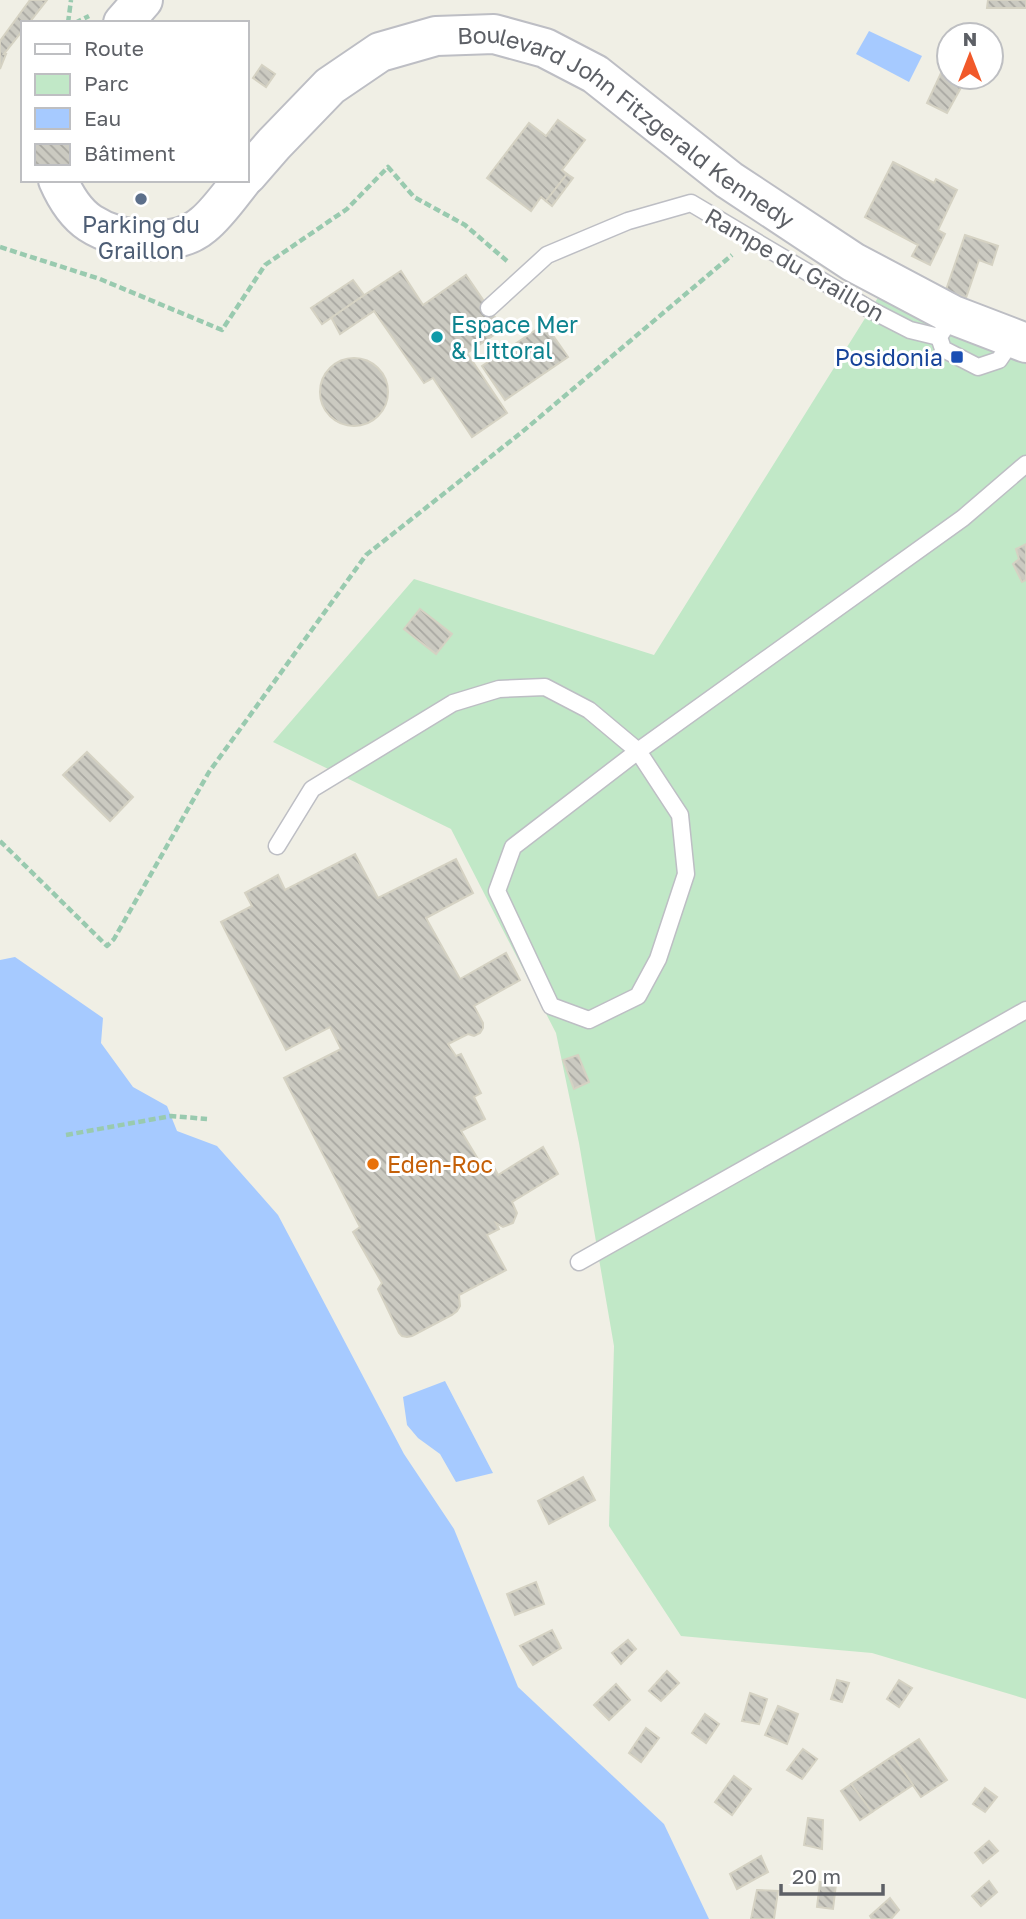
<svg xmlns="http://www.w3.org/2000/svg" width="1026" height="1919" font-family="'Golos Text',sans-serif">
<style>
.park{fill:#c1e8c7}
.water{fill:#a6caff}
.building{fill:url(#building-back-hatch);stroke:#d5d2c3;stroke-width:2}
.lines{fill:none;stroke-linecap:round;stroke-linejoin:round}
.service-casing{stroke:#bdbec4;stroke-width:19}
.tertiary-casing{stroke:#bdbec4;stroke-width:42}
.path{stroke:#99caaf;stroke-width:4.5;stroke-dasharray:7 3.5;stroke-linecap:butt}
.service{stroke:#fff;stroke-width:16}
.tertiary{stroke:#fff;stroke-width:38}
.service-dot{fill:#5c6f8a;stroke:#fff;stroke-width:2.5}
.culture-dot{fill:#0f9aa8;stroke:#fff;stroke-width:2.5}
.transit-dot{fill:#1a4fb4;stroke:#fff;stroke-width:2.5}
.food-dot{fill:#e8710a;stroke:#fff;stroke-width:2.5}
.labels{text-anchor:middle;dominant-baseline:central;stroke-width:6;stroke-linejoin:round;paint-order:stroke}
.street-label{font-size:23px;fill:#5d6066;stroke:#fff}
.service-label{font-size:23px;fill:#4e5e75;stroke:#fff}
.culture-label{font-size:23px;fill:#0d838f;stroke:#fff;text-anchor:start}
.transit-label{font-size:23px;fill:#164399;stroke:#fff;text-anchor:end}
.food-label{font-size:23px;fill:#c56008;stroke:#fff;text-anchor:start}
</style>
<defs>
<pattern id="building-back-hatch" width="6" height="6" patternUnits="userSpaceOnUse" patternTransform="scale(1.75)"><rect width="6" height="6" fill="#cbcac1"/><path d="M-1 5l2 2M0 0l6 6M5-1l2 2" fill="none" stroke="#a8a7a1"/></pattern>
</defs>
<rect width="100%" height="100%" fill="#f0efe5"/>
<polygon class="park" points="879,296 1026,357 1026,1699 872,1653 681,1636 609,1526 614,1346 579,1143 556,1033 451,829 273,742 414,579 654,655"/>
<g class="water">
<polygon points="869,31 922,56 909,82 856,54"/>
<polygon points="15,957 103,1018 101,1043 133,1087 167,1106 177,1131 217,1146 278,1215 404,1454 454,1529 518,1687 664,1824 709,1919 0,1919 0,960"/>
<polygon points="445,1381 493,1473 456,1482 440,1454 418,1438 407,1425 403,1397"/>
</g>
<g class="building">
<polygon points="30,0 47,0 29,23 23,23 23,30 4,54 6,54 0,69 0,41"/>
<polygon points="988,0 1026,0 1026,8 987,8"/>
<polygon points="262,65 275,74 266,87 253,78"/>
<polygon points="941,73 963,84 947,113 927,103"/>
<polygon points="558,120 585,140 562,170 567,174 546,201 541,197 531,211 487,178 529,123 546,136"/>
<polygon points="893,162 934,183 936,179 957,190 938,230 945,234 930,265 912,256 918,245 865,217"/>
<polygon points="567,174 573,178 552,206 546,201"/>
<polygon points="965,235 998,246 992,265 979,260 966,298 946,290"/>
<polygon points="401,271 423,305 466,275 503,329 467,353 507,413 472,437 433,378 424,383 374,311 340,334 331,317"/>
<polygon points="353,280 364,295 322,324 311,308"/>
<polygon points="545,324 568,357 505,400 482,366"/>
<circle cx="354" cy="392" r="34"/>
<polygon points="1026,544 1026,580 1022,582 1013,564 1019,559 1016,549"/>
<polygon points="420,609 452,634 436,654 404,629"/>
<polygon points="87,752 133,797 110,821 63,775"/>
<polygon points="355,854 378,898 456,859 473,893 426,918 460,979 506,953 520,980 474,1006 483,1023 483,1028 480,1033 474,1036 468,1034 448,1044 456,1056 461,1054 481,1093 474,1097 485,1119 461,1131 487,1174 495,1169 498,1175 543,1147 558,1174 512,1202 517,1213 513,1223 503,1227 496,1223 499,1229 487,1235 506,1270 459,1295 460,1306 457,1311 452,1315 412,1336 407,1337 402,1336 399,1333 378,1289 382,1283 353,1232 360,1227 284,1078 341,1049 330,1027 286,1050 221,922 252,906 245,893 278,875 285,890"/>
<polygon points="578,1055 589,1082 574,1089 563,1060"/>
<polygon points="583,1477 595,1500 549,1524 538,1501"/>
<polygon points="536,1582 544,1604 515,1615 507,1594"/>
<polygon points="552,1630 561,1648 533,1665 520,1646"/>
<polygon points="628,1640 636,1649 621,1664 612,1653"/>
<polygon points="667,1671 679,1683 661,1701 649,1691"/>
<polygon points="837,1680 849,1683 842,1702 831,1699"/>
<polygon points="899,1680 912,1688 899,1707 887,1699"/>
<polygon points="616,1684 630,1700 609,1720 594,1705"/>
<polygon points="750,1693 767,1699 759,1724 742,1721"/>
<polygon points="778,1706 798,1714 787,1744 765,1735"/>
<polygon points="705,1714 719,1724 706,1743 692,1733"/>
<polygon points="646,1728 659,1738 641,1762 629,1753"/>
<polygon points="919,1739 947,1780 921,1797 893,1756"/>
<polygon points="803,1749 817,1759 802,1779 787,1770"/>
<polygon points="893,1756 913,1785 872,1812 851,1784"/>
<polygon points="734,1776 751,1789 732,1815 715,1802"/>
<polygon points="851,1784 872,1812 860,1820 841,1791"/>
<polygon points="985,1788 997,1797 985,1812 973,1804"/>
<polygon points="808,1818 823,1820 822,1849 804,1845"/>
<polygon points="989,1841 998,1851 983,1863 975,1853"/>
<polygon points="761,1856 768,1872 737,1889 730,1874"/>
<polygon points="989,1881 997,1892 981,1906 972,1896"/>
<polygon points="820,1882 836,1884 833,1909 817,1907"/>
<polygon points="757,1890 778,1891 774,1919 751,1919"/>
<polygon points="890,1898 899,1910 891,1919 872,1919 870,1916"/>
</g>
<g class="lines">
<g class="service-casing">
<g id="service">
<polyline points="489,308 547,255 628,221 691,203 871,310 910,330 939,337"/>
<polyline points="944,329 939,337 943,349 978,367 999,360 1014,338"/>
<polyline points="277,846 312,789 453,703 499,689 545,687 589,710 638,751 680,815 686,874 658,959 638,996 589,1020 551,1006 497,891 513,847 638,751 963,518 1026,464"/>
<polyline points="579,1262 1026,1010"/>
</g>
</g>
<g class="tertiary-casing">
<g id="tertiary">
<polyline points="123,23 143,0"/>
<path id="s1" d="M247,175L274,144L330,86L380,52L436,36L494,34L545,48L595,74L729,180L853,262L953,315L1026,343"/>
<path d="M58,180C65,196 75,213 90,223C119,242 175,249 203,225C216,215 231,194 242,180"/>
</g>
</g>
<g class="path">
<polyline points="68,23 71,0"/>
<polyline points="75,23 89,16"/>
<polyline points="0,247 100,279 222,330 265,265 347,209 388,167 414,197 465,225 507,261"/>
<polyline points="0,841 107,946 114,939 209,772 366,555 522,432 732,255"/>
<polyline points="66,1135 171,1116 207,1119"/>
</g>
<use href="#service" class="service"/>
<use href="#tertiary" class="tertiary"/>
</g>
<circle class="service-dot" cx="141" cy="199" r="7"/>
<circle class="culture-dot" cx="437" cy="337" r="7"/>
<rect class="transit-dot" x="950" y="350" width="14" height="14" rx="3.5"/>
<circle class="food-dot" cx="373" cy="1164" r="7"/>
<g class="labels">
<g class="street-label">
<text stroke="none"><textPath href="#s1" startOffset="458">Boulevard John Fitzgerald Kennedy</textPath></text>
<text transform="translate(795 264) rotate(30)">Rampe du Graillon</text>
</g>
<g class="service-label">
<text x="141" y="224">Parking du<tspan x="141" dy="26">Graillon</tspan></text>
</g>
<g class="culture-label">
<text x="451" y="324">Espace Mer<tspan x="451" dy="26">&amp; Littoral</tspan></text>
</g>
<g class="transit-label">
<text x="943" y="357">Posidonia</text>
</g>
<g class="food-label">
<text x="387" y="1164">Eden-Roc</text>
</g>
</g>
<rect x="21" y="21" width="228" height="161" fill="#ffffff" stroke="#bebfc2" stroke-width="2"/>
<rect x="35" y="44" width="35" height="10" fill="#ffffff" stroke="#bebfc2" stroke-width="2"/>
<text x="84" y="56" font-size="21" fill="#5d6066">Route</text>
<rect x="35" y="74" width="35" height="21" fill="#c1e8c7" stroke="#bebfc2" stroke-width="2"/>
<text x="84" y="91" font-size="21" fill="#5d6066">Parc</text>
<rect x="35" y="108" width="35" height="21" fill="#a6caff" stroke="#bebfc2" stroke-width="2"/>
<text x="84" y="126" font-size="21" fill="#5d6066">Eau</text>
<rect x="35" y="144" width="35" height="21" fill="url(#building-back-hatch)" stroke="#bebfc2" stroke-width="2"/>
<text x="84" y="161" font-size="21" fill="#5d6066">Bâtiment</text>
<g transform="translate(970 56)"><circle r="33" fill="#ffffff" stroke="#bebfc2" stroke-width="2"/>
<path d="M0-5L12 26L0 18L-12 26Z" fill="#f1592a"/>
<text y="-10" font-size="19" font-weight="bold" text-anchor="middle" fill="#5d6066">N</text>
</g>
<path d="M781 1884v10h102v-10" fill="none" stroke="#5d6066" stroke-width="3.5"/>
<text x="792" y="1884" font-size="21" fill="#5d6066" stroke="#ffffff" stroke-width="5" paint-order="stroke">20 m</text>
</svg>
